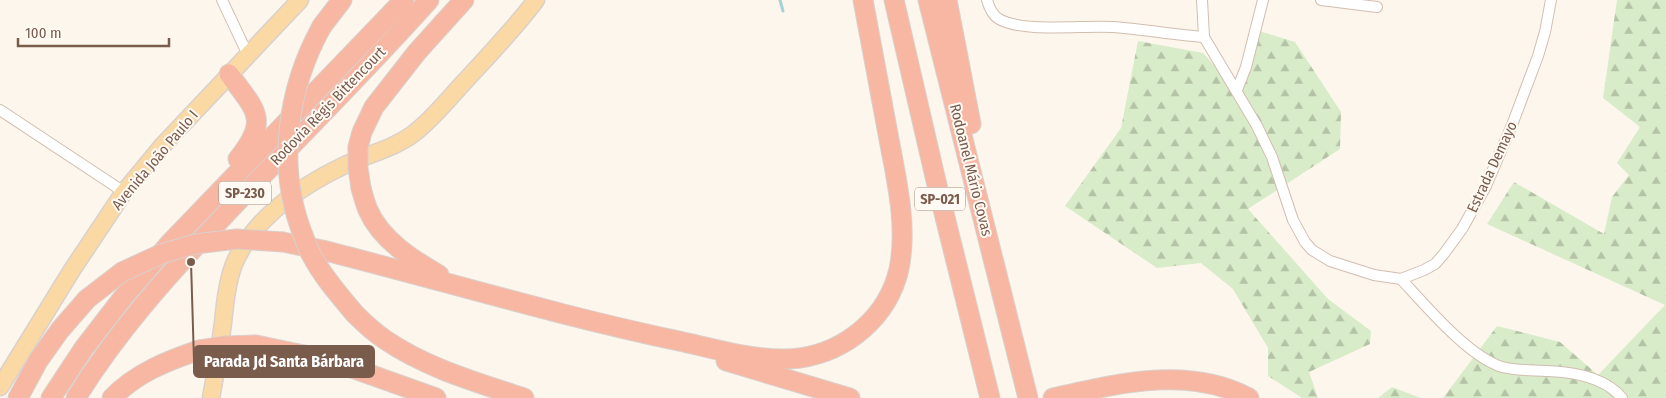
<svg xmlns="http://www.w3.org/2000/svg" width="1666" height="398" font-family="'Fira Sans Condensed',sans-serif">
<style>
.forest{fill:url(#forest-firs)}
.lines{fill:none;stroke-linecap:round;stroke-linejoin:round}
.stream{stroke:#a5d3da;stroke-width:3}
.street-casing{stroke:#d1beb0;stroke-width:12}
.primary-casing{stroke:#dad1cd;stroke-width:19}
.highway-casing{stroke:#dad1cd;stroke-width:21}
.street{stroke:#fff;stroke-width:10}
.primary{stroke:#fbd9a5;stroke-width:16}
.highway{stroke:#f7b7a3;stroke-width:19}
.highway-bridge-casing{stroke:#dad1cd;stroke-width:21;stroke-linecap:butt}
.highway-bridge{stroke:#f7b7a3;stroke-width:19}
.labels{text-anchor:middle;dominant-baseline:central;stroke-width:4;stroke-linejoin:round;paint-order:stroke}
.shield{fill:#fffaf3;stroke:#a28b7f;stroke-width:1}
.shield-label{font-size:14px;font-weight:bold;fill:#7a5c4d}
.street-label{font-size:15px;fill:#7a5c4d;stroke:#fffaf3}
.leader{fill:none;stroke:#7a5c4d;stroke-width:2}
.callout-dot{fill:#7a5c4d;stroke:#fffaf3;stroke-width:2}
.callout{fill:#7a5c4d;stroke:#7a5c4d;stroke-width:2}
.callout-label{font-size:16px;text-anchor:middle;font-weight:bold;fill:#fff}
</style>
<defs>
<pattern id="forest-firs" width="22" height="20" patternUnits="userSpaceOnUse" patternTransform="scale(1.25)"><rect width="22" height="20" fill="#d8ecc9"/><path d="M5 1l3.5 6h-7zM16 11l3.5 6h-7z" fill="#b4c2a5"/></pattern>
</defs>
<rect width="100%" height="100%" fill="#fdf6ec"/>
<g class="forest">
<polygon points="1617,0 1666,0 1666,398 1443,398 1497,326 1560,342 1598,375 1665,305 1487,224 1514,182 1604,234 1612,197 1629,175 1617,163 1640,127 1603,98"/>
<polygon points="1259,31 1295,42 1341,112 1340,149 1248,209 1328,299 1371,331 1370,344 1309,372 1318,398 1302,398 1268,376 1268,348 1233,289 1201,263 1157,268 1065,206 1121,128 1138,41 1203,53 1233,86 1248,73"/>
<polygon points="1392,387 1421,398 1378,398"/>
</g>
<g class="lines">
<polyline class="stream" points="780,0 783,11"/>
<g class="street-casing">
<g id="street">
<polyline points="222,0 248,55"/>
<path d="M987,0C989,7 992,15 999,19C1023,33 1083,25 1113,27C1143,29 1174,35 1204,37"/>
<polyline points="1202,0 1204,37 1257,126 1272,157 1293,220 1305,242 1312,250 1330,261 1374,275 1401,279 1424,270 1435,264 1443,255 1462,229 1486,186 1512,125 1538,56 1545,32 1551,0"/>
<polyline points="1321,0 1377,7"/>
<polyline points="1237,90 1246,67 1263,0"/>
<polyline points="0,110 124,192"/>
<path d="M1401,279C1426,306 1468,356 1502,367C1517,371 1533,370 1548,371C1573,372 1605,377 1622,398"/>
</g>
</g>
<g class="primary-casing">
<g id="primary">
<polyline points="0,387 72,270 124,192 162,146 300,0"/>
<path d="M211,398C216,373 220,348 223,323C225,303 227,283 234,264C254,217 301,186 345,165C368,154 393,149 413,134C433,119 449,98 466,80C490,54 515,28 536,0"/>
</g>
</g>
<g class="highway-casing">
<g id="highway">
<polyline points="894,0 936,181 990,398"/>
<polyline points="928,0 1028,398"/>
<polyline points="947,0 971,124"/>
<polyline points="322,26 342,0"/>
<path d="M229,74C256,111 270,119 238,159"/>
<polyline points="358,147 362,132 374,107 417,52 464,0"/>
<path d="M361,188C363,195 365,203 368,210C381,240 412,259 439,275"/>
<path d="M283,242L322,250C441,280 559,316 679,341C716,349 762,363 800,358C847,351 888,317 899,269C908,225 896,178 888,134C880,89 871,45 863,0"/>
<path d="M355,314C364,323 374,332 384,339C426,368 476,382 524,398"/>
<polyline points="256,345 304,355 349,367 436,398"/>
<polyline points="726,361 850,398"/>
<polyline points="18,398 38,361 60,330 87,299"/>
<polyline points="51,398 84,348 125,295 171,242 404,0"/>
<path d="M76,398C116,333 168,275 221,219C290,146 362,75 429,0"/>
<path d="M112,398C136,373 167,361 199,350"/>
<path d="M1053,398C1116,384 1188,365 1249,398"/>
</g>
</g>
<use href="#street" class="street"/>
<use href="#primary" class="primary"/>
<use href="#highway" class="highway"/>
<g class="highway-bridge-casing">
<g id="highway-bridge">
<path d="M322,26C287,89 276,167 303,235C306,242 308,250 312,256C323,277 340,296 355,314"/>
<polyline points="358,147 358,168 361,188"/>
<polyline points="87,299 122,272 161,254 195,244 237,239 283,242"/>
<polyline points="199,350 224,346 256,345"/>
</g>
</g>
<use href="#highway-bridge" class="highway-bridge"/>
</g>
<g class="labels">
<g class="shield">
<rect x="219" y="181.5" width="52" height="23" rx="4"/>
<rect x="915" y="187.5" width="50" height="23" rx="4"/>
</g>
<g class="shield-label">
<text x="245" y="193">SP-230</text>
<text x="940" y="199">SP-021</text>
</g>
<g class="street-label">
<text transform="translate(328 106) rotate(-46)">Rodovia Régis Bittencourt</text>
<text transform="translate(155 160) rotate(-50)">Avenida João Paulo I</text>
<text transform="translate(1492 167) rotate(-65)">Estrada Demayo</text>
<text transform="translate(971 170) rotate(76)">Rodoanel Mário Covas</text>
</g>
</g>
<path class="leader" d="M191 262L194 361"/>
<circle class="callout-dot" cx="191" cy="262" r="5"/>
<rect class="callout" x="194" y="346" width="180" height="31" rx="5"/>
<g class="callout-label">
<text x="284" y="367">Parada Jd Santa Bárbara</text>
</g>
<path d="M18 38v8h151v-8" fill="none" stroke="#7a5c4d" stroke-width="2.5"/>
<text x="25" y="38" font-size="15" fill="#7a5c4d" stroke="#fffaf3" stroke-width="4" paint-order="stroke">100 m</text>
</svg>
